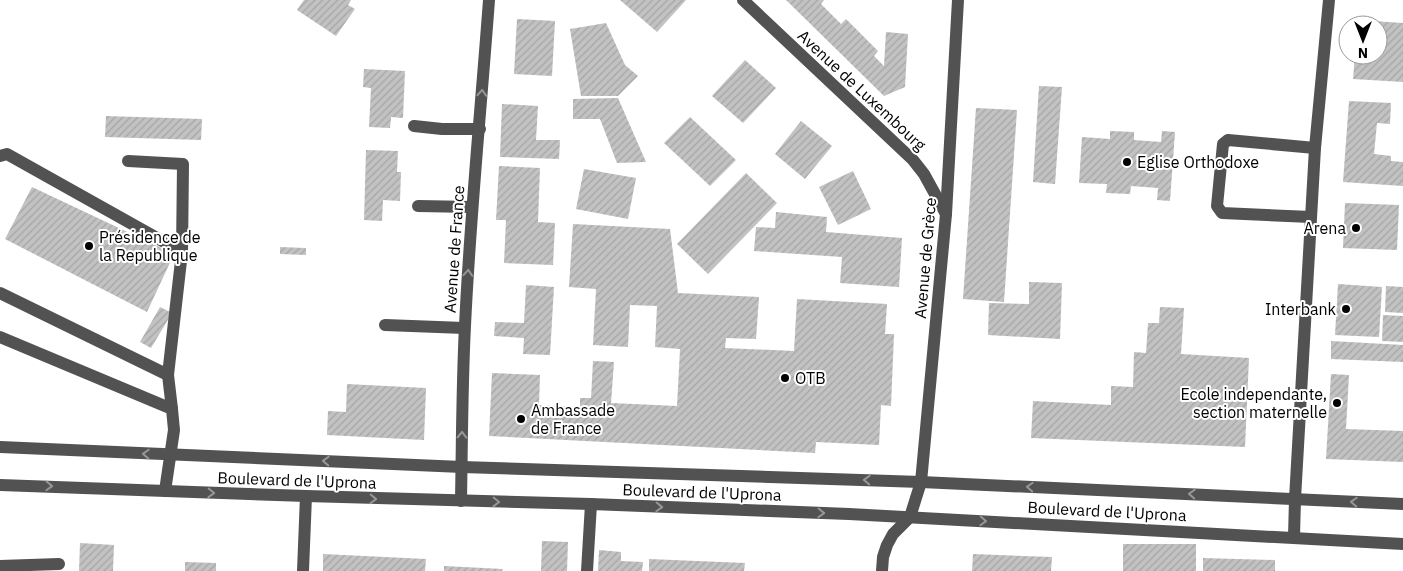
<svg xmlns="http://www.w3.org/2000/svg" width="1403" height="571" font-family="'IBM Plex Sans',sans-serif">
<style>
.building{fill:url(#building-hatch)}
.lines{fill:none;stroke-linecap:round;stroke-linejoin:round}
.minor{stroke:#525252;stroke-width:12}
.oneway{stroke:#979797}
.poi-dot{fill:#000;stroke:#fff;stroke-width:2}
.labels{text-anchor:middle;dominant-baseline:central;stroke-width:4;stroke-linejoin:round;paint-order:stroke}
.street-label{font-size:16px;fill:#000;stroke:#fff}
.poi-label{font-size:16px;fill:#000;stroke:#fff;text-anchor:start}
</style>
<defs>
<pattern id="building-hatch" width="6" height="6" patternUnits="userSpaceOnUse" patternTransform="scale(1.25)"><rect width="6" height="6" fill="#c2c2c2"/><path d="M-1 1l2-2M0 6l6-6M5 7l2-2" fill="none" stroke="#a5a5a5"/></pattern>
</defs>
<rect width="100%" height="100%" fill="#fff"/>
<g class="building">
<polygon points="304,0 351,0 348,5 355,9 336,36 297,10"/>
<polygon points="620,0 686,0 657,32"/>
<polygon points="786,0 824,0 821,4 841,24 846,19 878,51 874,56 884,66 886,32 908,34 905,87 884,96"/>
<polygon points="517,19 555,21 552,76 514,74"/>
<polygon points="1357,20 1403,23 1403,82 1353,79 1355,55 1378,55 1378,25 1357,25"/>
<polygon points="606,23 625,65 638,76 618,96 581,96 570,29"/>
<polygon points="745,60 776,88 743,123 712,96"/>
<polygon points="364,69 405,71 403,118 391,117 390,128 369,127 371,88 363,87"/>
<polygon points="1039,86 1062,87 1055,184 1033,182"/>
<polygon points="618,98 646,162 617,163 600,119 573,119 573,99"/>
<polygon points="1349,101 1391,103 1390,124 1377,123 1374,154 1391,156 1391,161 1403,162 1403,186 1343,182"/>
<polygon points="502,104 538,106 536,140 560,140 559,159 500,157"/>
<polygon points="976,108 1017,110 1004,302 963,299"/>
<polygon points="106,116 202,119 201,140 105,137"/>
<polygon points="690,117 736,160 710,186 664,143"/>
<polygon points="801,121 832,146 805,179 775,154"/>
<polygon points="1110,131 1134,132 1134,140 1161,142 1162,131 1175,132 1170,201 1157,200 1158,188 1131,186 1130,194 1106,193 1107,184 1079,183 1082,137 1110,139"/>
<polygon points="366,150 398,151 397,172 401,172 400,201 383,200 382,221 364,220"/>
<polygon points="499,166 540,168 538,222 555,223 553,265 504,263 506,220 496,220"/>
<polygon points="584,169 636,178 628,219 576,209"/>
<polygon points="853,171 871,209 838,225 819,187"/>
<polygon points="746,173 777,203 708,274 677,244"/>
<polygon points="32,187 174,254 147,312 5,239"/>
<polygon points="1345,203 1399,205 1397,250 1343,248"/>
<polygon points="776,212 827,217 826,232 902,238 899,287 840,283 842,257 754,251 756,227 775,228"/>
<polygon points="573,224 670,229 678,293 759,297 756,339 726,338 725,348 794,351 797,299 887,304 885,334 894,334 891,406 881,405 879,445 816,442 815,453 489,436 492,373 540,375 539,405 580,407 580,398 591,398 593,361 614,362 611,403 677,406 680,349 655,347 657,306 630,305 628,347 593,345 596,289 569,287"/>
<polygon points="280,247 306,248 306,255 280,254"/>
<polygon points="1029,282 1062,283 1060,339 988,335 989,303 1029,304"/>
<polygon points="1338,284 1382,287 1379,337 1335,335"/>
<polygon points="526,285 554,287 550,355 523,354 524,338 494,336 495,322 524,323"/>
<polygon points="1386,286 1403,287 1403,313 1385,312"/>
<polygon points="160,307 172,313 151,348 140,342"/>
<polygon points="1160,307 1184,308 1181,354 1249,358 1245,447 1031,438 1033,401 1111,405 1111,386 1133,387 1134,352 1146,353 1148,323 1159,323"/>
<polygon points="1383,315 1403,316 1403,342 1382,341"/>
<polygon points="1331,341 1403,345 1403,362 1331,359"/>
<polygon points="1331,374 1349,375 1346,429 1403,431 1403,462 1326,459"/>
<polygon points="347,384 426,388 424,440 327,435 328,411 346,412"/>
<polygon points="542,541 568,542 567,571 541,571"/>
<polygon points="80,543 114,545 113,571 79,571"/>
<rect x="1123" y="544" width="73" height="27"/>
<polygon points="599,550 621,552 621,561 643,562 642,571 598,571"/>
<polygon points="323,554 426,559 425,571 323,571"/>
<polygon points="973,554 1052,557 1051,571 972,571"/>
<polygon points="1203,558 1275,560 1275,571 1203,571"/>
<polygon points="649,559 745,563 744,571 649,571"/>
<polygon points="185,562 216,563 216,571 185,571"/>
<polygon points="444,566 503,569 502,571 444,571"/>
</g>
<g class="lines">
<g class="minor">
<polyline points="743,0 913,160 924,174 946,214"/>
<polyline points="414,126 442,129 480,129"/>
<polyline points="0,156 7,154 182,252 183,164 128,161"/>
<polyline points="418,206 472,207"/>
<polyline points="1311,217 1222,213 1217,206 1223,144 1228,140 1315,148"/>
<polyline points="0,293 168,375 172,409"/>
<polyline points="385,325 464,328"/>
<polyline points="0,337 172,409 174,430 165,491"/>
<polyline points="168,375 182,252"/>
<polyline points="0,447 462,467 921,482 1403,504"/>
<polyline points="0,485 306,496 591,504 849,514 1403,544"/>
<path d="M461,501C462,443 462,384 465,326C470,217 481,109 489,0"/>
<polyline points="1294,537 1295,499 1315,148 1329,0"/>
<polyline points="0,566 59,564"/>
<polyline points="303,571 306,496"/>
<polyline points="587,571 591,504"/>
<polyline points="882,571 883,557 887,545 893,534 910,517 921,482 946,214 958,0"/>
</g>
</g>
<defs><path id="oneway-chevron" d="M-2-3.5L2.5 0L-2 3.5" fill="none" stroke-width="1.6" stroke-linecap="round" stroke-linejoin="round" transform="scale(1.25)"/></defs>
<g class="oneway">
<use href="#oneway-chevron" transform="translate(482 93) rotate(-86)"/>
<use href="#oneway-chevron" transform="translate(468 273) rotate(-86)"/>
<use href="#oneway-chevron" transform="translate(462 435) rotate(-89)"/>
<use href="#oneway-chevron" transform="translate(146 454) rotate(-177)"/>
<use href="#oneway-chevron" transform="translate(326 461) rotate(-178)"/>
<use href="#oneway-chevron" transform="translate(867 480) rotate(-178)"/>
<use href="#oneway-chevron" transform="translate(49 486) rotate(2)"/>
<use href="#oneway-chevron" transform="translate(1030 487) rotate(-177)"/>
<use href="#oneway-chevron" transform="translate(211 493) rotate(2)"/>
<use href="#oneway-chevron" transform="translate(1192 494) rotate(-177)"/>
<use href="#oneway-chevron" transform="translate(373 499) rotate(2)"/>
<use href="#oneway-chevron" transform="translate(496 502) rotate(1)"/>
<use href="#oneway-chevron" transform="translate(1354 502) rotate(-177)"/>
<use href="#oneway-chevron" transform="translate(659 507) rotate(2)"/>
<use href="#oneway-chevron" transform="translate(821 513) rotate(2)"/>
<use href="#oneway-chevron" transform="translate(983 521) rotate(3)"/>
</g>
<g class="poi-dot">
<circle cx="1127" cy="162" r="5"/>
<circle cx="1356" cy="228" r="5"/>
<circle cx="89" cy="246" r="5"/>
<circle cx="1346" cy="309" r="5"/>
<circle cx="785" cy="378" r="5"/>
<circle cx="1337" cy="403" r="5"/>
<circle cx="521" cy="419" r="5"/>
</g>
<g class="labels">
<g class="street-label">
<text transform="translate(862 90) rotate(43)">Avenue de Luxembourg</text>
<text transform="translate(454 249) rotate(-86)">Avenue de France</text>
<text transform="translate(925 258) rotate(-85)">Avenue de Grèce</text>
<text transform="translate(297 480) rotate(2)">Boulevard de l'Uprona</text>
<text transform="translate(702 492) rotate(2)">Boulevard de l'Uprona</text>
<text transform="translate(1107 511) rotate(3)">Boulevard de l'Uprona</text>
</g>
<g class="poi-label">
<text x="1137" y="162">Eglise Orthodoxe</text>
<text x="1346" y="228" text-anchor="end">Arena</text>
<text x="99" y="237">Présidence de<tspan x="99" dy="18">la Republique</tspan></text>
<text x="1336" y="309" text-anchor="end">Interbank</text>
<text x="795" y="378">OTB</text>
<text x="1327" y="394" text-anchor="end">Ecole independante,<tspan x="1327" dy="18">section maternelle</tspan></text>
<text x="531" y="410">Ambassade<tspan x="531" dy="18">de France</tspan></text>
</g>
</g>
<g transform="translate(1363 40) rotate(180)"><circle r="24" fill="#ffffff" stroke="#999999"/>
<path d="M0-4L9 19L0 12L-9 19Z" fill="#000000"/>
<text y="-8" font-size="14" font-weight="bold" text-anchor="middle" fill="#000000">N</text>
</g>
</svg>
